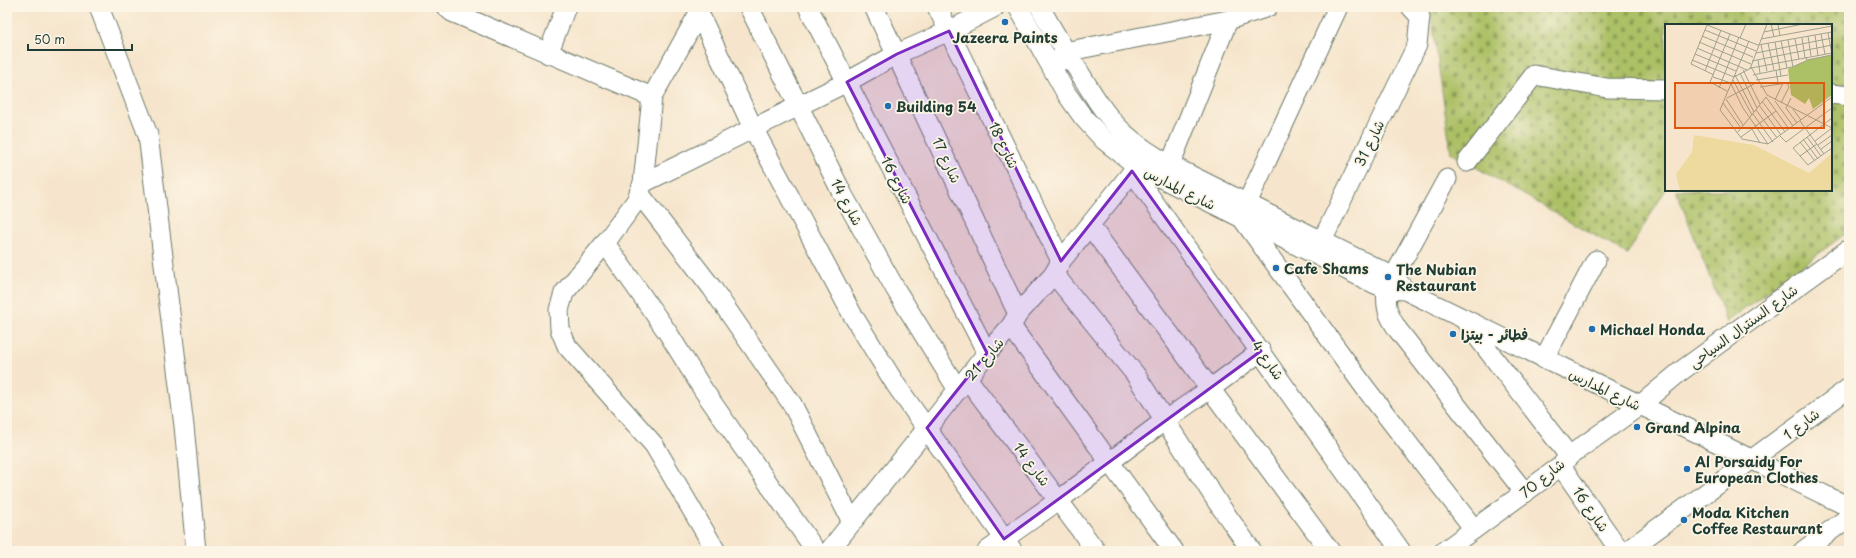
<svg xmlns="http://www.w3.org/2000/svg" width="1856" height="558" font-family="'Playpen Sans','Playpen Sans Arabic',sans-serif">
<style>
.cemetery{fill:url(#cemetery-stones);stroke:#667e4c}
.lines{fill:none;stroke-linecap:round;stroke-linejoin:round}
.minor-casing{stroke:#6a7869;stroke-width:21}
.minor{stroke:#fff;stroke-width:19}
.marked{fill:#7b2cbf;fill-opacity:0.2;stroke:#7b2cbf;stroke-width:3;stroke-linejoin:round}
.poi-dot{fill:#1f6fb2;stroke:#fcf5e5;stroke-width:1.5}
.labels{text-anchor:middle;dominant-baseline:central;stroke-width:3.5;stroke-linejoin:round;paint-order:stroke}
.poi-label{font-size:14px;font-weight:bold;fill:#1f3d34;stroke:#fcf5e5;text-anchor:start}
.street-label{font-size:14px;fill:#1f3d34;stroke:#fcf5e5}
.inset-road{fill:none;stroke:#a0a28f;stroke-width:1}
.view{fill:#de580e;fill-opacity:0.15;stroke:#de580e;stroke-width:2}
.inset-edge{fill:none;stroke:#1f3d34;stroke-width:2}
</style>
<defs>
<pattern id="cemetery-stones" width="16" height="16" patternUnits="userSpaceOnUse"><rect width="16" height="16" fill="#acc065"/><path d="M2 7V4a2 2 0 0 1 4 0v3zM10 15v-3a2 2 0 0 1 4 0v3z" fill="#8b9d54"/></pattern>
</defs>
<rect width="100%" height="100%" fill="#fcf5e5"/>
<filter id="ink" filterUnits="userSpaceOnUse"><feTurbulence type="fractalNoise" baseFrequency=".025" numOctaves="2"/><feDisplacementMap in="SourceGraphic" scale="8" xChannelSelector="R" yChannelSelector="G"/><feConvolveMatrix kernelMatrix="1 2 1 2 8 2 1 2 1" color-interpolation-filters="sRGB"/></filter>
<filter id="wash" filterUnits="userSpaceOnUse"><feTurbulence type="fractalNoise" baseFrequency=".012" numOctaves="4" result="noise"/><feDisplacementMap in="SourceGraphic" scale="16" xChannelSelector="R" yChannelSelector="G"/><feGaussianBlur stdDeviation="0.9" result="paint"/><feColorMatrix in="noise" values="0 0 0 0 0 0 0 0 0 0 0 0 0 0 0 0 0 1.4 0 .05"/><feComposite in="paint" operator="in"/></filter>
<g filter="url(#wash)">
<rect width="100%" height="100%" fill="#f6e5cc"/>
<polygon class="cemetery" points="1430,7 1849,7 1849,231 1727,322 1676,190 1831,190 1831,25 1666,25 1666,189 1627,254 1451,153"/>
</g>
<g filter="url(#ink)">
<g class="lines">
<g class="minor-casing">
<g id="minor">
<polyline points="99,7 148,135 184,426 196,551"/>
<polyline points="446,7 452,12 652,97"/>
<polyline points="700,7 699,13 652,97 643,183 636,201 605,243 564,293 559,310 560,329 567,346 654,445 716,551"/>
<polyline points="749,7 843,195 896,290 958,390"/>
<polyline points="808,7 987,353"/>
<polyline points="874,7 1018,314"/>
<polyline points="937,7 1061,261"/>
<polyline points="1018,7 1066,93 1083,117 1104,140 1137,166 1373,283 1387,289 1405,290 1849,507"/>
<path d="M1040,7C1052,29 1064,50 1078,70C1092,93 1105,116 1125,134C1139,147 1154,156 1170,165L1394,277L1405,290"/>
<polyline points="699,13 753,128 852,314 896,385 1013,551"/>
<polyline points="548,54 566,7"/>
<polyline points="1059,62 1064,52 1228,20 1268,7"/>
<polyline points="1831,94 1849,96"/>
<polyline points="1467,162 1534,75 1607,88 1666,89"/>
<polyline points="1170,165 1228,20"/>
<polyline points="1132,171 1401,551"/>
<path d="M1447,179L1387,289C1385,308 1388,315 1398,330L1525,493"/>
<polyline points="643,183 847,82 897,54 949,31 995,7"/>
<polyline points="639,193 712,288 792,404 852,522"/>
<polyline points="1247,203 1338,7"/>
<polyline points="1244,221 1366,389 1474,529"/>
<polyline points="1090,226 1330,551"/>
<polyline points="1322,241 1417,45 1420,17 1411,7"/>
<polyline points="605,243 668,333 702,388 742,446 816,551"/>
<polyline points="1054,274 1135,374 1218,503 1252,551"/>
<polyline points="1466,322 1569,456"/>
<polyline points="1011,326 1174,551"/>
<polyline points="1544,359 1596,260"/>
<polyline points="967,378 1096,551"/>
<polyline points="1561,466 1620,551"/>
<polyline points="829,551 987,353 1011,326 1018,314 1054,274 1061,261 1137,166"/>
<polyline points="987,551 1059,500 1164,421 1210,389 1261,351"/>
<polyline points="1444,551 1561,466 1569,456 1639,406 1681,371 1849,249"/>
<polyline points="1627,551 1849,388"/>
<polyline points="1803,551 1849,517"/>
</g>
</g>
<use href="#minor" class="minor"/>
</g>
</g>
<path class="marked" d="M949,31L1061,261L1132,171L1261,351L1004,539L927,428L987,353L847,82L897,54Z"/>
<g class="poi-dot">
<circle cx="1005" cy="22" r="4"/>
<circle cx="888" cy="106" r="4"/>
<circle cx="1276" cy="268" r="4"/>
<circle cx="1388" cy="277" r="4"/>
<circle cx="1592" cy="329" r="4"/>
<circle cx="1453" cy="334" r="4"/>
<circle cx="1637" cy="427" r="4"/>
<circle cx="1687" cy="469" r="4"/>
<circle cx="1684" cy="520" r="4"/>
</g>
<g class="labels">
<g class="poi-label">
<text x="1005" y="37" text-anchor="middle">Jazeera Paints</text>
<text x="896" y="106">Building 54</text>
<text x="1284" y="268">Cafe Shams</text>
<text x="1396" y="269">The Nubian<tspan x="1396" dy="16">Restaurant</tspan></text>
<text x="1600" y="329">Michael Honda</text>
<text x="1461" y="334">فطائر - بيتزا</text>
<text x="1645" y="427">Grand Alpina</text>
<text x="1695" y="461">Al Porsaidy For<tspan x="1695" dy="16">European Clothes</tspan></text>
<text x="1692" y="512">Moda Kitchen<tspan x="1692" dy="16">Coffee Restaurant</tspan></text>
</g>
<g class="street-label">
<text transform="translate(1369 143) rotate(-64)">شارع 31</text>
<text transform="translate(1004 145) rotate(64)">شارع 18</text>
<text transform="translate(947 160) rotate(65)">شارع 17</text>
<text transform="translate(897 180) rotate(63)">شارع 16</text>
<text transform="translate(1180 188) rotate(27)">شارع المدارس</text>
<text transform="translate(847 202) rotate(62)">شارع 14</text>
<text transform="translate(1743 326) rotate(-36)">شارع السنترال السياحى</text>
<text transform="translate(984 359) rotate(-50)">شارع 21</text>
<text transform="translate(1268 360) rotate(55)">شارع 4</text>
<text transform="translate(1605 389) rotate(26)">شارع المدارس</text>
<text transform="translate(1801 424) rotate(-37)">شارع 1</text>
<text transform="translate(1032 464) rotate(53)">شارع 14</text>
<text transform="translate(1542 478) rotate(-39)">شارع 70</text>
<text transform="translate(1591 509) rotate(55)">شارع 16</text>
</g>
</g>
<g transform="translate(1665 24)">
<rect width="167" height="167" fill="#f6e5cc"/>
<path d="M29,111L89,121L144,149L167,129V167H15L11,150L27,128Z" fill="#eeda9e"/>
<path d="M167,31V71L148,85L144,74L140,80L126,71L123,45L145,35Z" fill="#acc065"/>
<path class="inset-road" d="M106,0L109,13M113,0L115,12M40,6L91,27M99,8L138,0M163,9L167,30M156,10L160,30M150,11L153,32M37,12L88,33M143,12L146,32M75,14L81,0M137,14L140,34M96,15L167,2M130,15L134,35M123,16L128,43M84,17L55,86L77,115L103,120M116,17L122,44M34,18L86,40M110,18L116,52M103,19L109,46M96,21L102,47M32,24L82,46M91,29L167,14M30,30L71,47M27,36L69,53L86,44L167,29M93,36L95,49M142,36L167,31M87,37L167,21M86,43L102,71L167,104M85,45L102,0M78,46L95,80M111,46L113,59M40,47L56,6M75,49L92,84M49,51L26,40L42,1L93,21L167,8M70,51L89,88M88,51L127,43L141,37L142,33M48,53L66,59M68,56L87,91M91,56L123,51M66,60L78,84L103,120M95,63L122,59L124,63L116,79M54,64L74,13M62,67L45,58L65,10M101,73L124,105M62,74L91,59M126,74L121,84L132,99M61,75L78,101M110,76L118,59M97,77L120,108M110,77L128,102M58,79L76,104M94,81L116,111M128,85L136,96M91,86L112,114M88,90L108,118M167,94L128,124L143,141L167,124M135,97L159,130M87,105L95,119M73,108L101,73M115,112L121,118L167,84M76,113L111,87M142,113L156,132M138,115L153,135M150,117L167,104M135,118L150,137M103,120L167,73M153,121L167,111M156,125L167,117M135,132L152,120"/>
<path class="view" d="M10,59H159V104H10Z"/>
<rect width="167" height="167" class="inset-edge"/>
</g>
<rect width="1856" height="558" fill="none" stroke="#fcf5e5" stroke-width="24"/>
<path d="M28 44v6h104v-6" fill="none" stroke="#1f3d34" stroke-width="2"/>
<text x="34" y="44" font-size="12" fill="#1f3d34" stroke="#fcf5e5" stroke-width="3" paint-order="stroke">50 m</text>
</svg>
